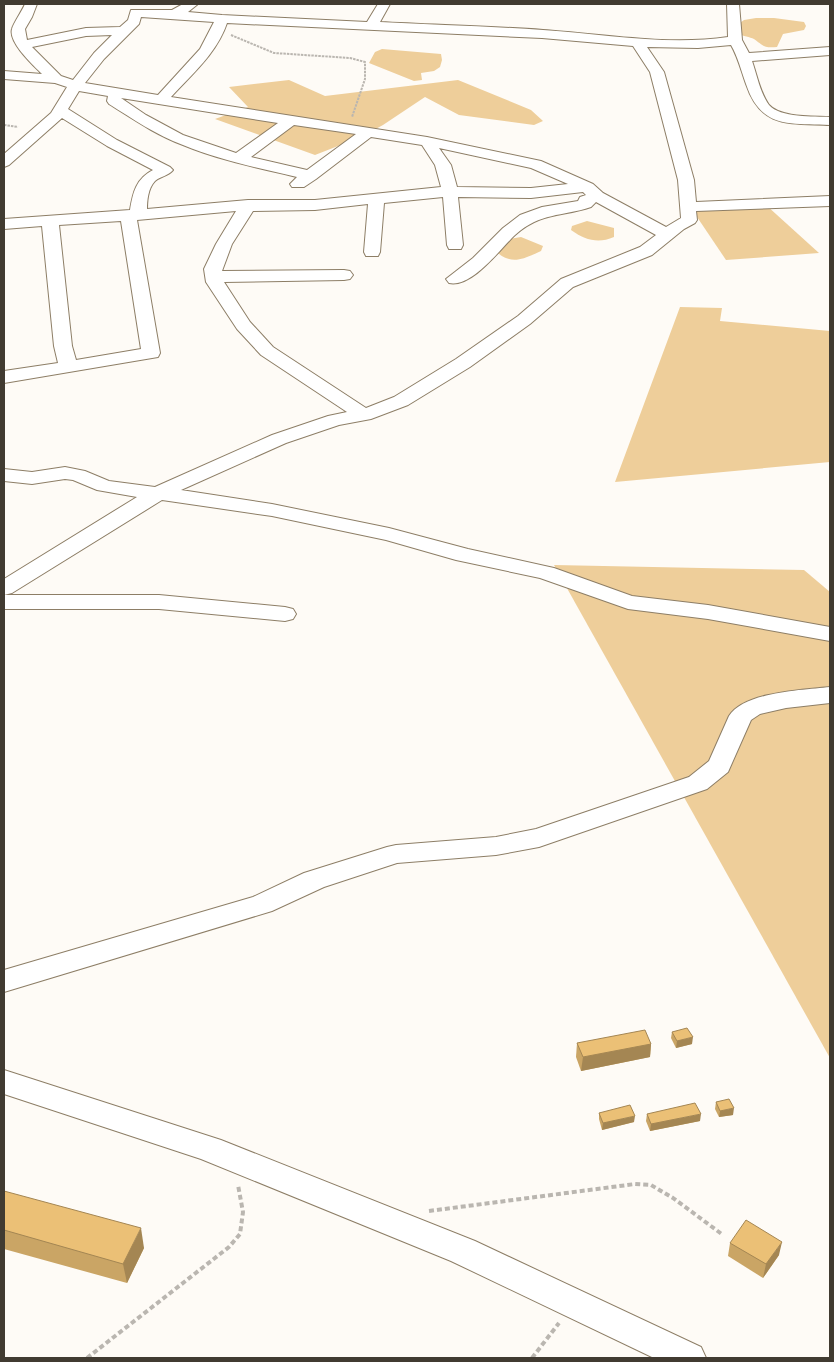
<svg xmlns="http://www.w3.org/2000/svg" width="834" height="1362" font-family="'Open Sans',sans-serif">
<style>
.green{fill:#eece9a}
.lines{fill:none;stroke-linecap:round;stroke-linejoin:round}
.minor-casing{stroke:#8d7e66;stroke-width:2}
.path-far1{stroke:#bab6b0;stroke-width:2;stroke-dasharray:2.5 1;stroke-linecap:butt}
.path{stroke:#bab6b0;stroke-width:4;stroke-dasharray:5 3;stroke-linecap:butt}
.minor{fill:#fff;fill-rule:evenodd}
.wall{fill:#caa565}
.shaded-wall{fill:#a48653}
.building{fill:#ebc076;stroke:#a48653}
</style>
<rect width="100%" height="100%" fill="#fefbf6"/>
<g class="green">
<path d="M756,18H774L804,22L806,26L804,30L783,34L777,47C763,48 764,46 754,39C750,37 743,36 738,34L737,25L744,20Z"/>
<polygon points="382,49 441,54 442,60 440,67 434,71 421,73 422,80 414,81 369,63 375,52"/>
<polygon points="289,80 325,96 458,80 531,110 543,121 534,125 459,115 425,97 383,125 361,137 315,155 215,119 248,107 229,87"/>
<polygon points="766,205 819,253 726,260 693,211"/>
<path d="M587,221L614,228V237C598,244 585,240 571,230L572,226Z"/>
<path d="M521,237L543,246L541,251C521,260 511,266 493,249L503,240Z"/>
<polygon points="680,307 722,308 720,321 830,331 830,462 615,482"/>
<polygon points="554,565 804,570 830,592 830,1058"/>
</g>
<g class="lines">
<g class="minor-casing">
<g id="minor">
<path d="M25,4H37L32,17L25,29L27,40L86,28L120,27L128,20L131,10H172L183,4H198L188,12L222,15L367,22L378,4H390L380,22C434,25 488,26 543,30C604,34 667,46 728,37L727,4H739L742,40L749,53L830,47V55L752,61C757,75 760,93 769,105C780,118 814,116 830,117V125C789,123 761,129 746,84C741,70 738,57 731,45L698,48L647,47L664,72L694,180L696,202L830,196V206L696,211L697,220L695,223L684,229L652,255L573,287L530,324L470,367L408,405L371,419L339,425L286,443L181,490L272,504L389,528L468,549L554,568L632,596L708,605L830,627V641L708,619L628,609L540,578L456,560L386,540L272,516L162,500L12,593L4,595V579L137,497L97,490L73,480L65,479L32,484L4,481V469L32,472L65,467L85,471L109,481L155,487L272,435L328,416L347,412L261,355L237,329L206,282L204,269L216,244L236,211L137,220L160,353L158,357L4,383V371L58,363L54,346L42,226L4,229V219L130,210C133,192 136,179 153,170L107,146L62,118L9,165L4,167V154L51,113L67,87L55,83L4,79V71L42,74C33,65 8,42 12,29C13,24 22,11 25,4ZM141,17L214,22L200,49L158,95L85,83L104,59L139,24ZM227,23L542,38L633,46L650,72L678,180L681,218L666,227L603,193L593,184L541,161L427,137L171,97C192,74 217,53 227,23ZM112,35L94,53L73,80L61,76L32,47L86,36ZM79,91L108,96L107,101L109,104C133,119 156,135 183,145C219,160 259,168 297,177L290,184L292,187H304L316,179L371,137L422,145L435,165L441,187L315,200H248L147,209C147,201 148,188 155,181C161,176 168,176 173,170L170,167L117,140L68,109ZM121,98L278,123L236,153L183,135L146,115ZM294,125L356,134L307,170L251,157ZM439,148L531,168L568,184L531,188L457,187L451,165ZM583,192L586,195L580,197L578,201L542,207L520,215L503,228L473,258L446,279L449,283C472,288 500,249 515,235C541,212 561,217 591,207L596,202L656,235L640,247L561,279L518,316L456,359L394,397L366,408L273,347L250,322L224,282L344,280L350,279L353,275L350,271L344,270L222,271L232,244L253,211L315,210L368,204L364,252L366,256H378L380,252L384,203L443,197L447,245L449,249H461L463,245L458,197L531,198ZM121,221L141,349L76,360L72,346L59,225Z"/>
<polygon points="4,595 159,595 285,607 293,609 296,614 293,619 285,621 159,609 4,609"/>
<path d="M830,687V703L786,708L760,714L751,720L728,772L707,789L539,847L496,855L397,863L324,887L272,911L4,992V970L253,897L304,873L387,847L396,845L496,837L536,829L689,777L709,761L729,716C744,692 803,690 830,687Z"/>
<polygon points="4,1070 221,1140 475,1241 701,1347 706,1358 654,1358 451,1261 201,1159 4,1094"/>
</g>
</g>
<g class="path-far1">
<polyline points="231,35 274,53 350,58 365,62 365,79 352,117"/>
<polyline points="4,125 18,127"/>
</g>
<g class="path">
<polyline points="429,1211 635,1184 651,1185 673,1198 723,1235"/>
<polyline points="87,1358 229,1247 240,1234 243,1212 238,1185"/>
<polyline points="532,1358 559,1323"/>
</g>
<use href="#minor" class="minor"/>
</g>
<g class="wall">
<polygon points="672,1032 692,1044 676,1048 671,1038"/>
<polygon points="577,1043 651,1044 650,1057 581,1071 576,1057"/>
<polygon points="716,1102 733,1115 719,1117 715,1109"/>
<polygon points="599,1113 634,1122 602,1130 599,1119"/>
<polygon points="647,1114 700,1121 650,1131 646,1121"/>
<polygon points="4,1191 144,1248 127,1283 4,1249"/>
<polygon points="730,1243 779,1255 763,1278 728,1256"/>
</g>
<g class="shaded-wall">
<polygon points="693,1037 692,1044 676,1048 677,1041"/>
<polygon points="651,1044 650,1057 581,1071 583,1057"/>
<polygon points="734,1108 733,1115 719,1117 720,1111"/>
<polygon points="701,1114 700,1121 650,1131 651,1124"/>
<polygon points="635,1116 634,1122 602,1130 603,1123"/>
<polygon points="141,1228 144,1248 127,1283 123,1264"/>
<polygon points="782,1242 779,1255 763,1278 766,1264"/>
</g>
<g class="building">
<polygon points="687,1028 693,1037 677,1041 672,1032"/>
<polygon points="645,1030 651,1044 583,1057 577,1043"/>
<polygon points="729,1099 734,1108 720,1111 716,1102"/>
<polygon points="695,1103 701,1114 651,1124 647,1114"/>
<polygon points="630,1105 635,1116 603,1123 599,1113"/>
<polygon points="4,1191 141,1228 123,1264 4,1230"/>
<polygon points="746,1220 782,1242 766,1264 730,1243"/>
</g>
<rect width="834" height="1362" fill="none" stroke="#413b31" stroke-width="10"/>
</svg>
